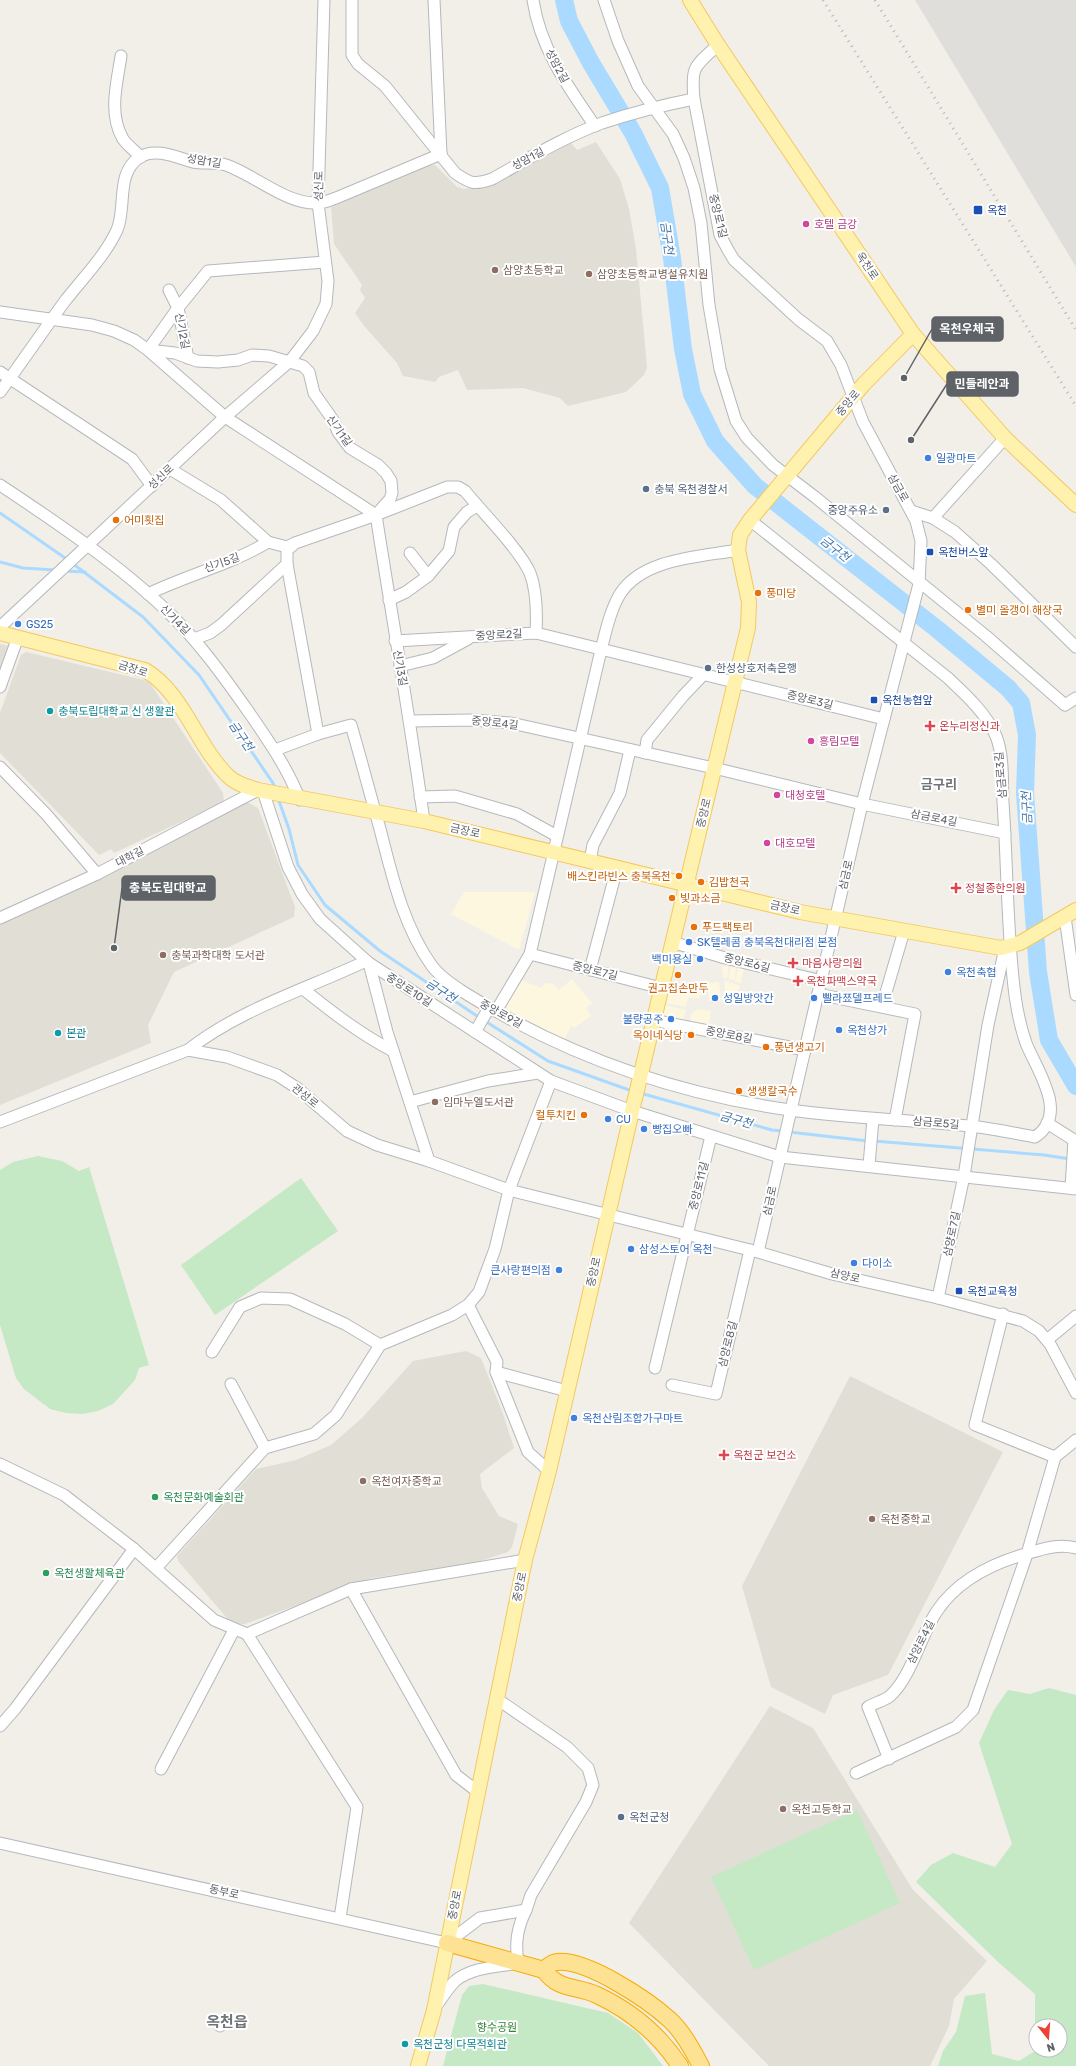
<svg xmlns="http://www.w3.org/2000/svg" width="1076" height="2066" font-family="Rubik,'Noto Sans KR',sans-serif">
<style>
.commercial{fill:#fef7e0}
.industrial{fill:#e0deda}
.education{fill:#e1ded6}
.green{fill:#c5e8c5;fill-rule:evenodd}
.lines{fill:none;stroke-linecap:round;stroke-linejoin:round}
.stream{stroke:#aadaff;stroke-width:3}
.river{stroke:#aadaff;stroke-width:18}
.minor-casing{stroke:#b5b8bc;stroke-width:13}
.major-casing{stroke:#f2c960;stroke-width:16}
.highway-casing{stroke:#f9ab00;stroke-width:18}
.minor{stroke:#fff;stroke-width:11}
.major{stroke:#fff2af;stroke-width:14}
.highway{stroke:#fde293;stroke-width:16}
.rail{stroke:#b6b7b8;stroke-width:3;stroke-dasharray:1 5;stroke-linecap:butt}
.transit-dot{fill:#1a4fb4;stroke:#fff;stroke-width:1.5}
.hotel-dot{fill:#d1479c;stroke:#fff;stroke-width:1.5}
.education-dot{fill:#8d6e63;stroke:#fff;stroke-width:1.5}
.shop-dot{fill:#3f7fe0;stroke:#fff;stroke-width:1.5}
.service-dot{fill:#5c6f8a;stroke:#fff;stroke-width:1.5}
.food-dot{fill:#e8710a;stroke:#fff;stroke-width:1.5}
.culture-dot{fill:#0f9aa8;stroke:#fff;stroke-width:1.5}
.health-dot{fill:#e0444e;stroke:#fff;stroke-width:1.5}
.leisure-dot{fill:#2e9e5b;stroke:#fff;stroke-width:1.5}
.labels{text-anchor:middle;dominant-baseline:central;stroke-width:4;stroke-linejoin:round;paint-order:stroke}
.street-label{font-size:11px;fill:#5f6368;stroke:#fff}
.transit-label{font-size:11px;fill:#164399;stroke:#fff;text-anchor:start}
.hotel-label{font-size:11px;fill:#b23c85;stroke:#fff;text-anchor:start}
.education-label{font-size:11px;fill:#785e54;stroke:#fff;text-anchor:start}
.shop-label{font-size:11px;fill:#366cbe;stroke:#fff;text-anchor:start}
.service-label{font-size:11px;fill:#4e5e75;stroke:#fff;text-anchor:start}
.food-label{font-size:11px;fill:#c56008;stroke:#fff;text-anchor:start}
.culture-label{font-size:11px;fill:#0d838f;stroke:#fff;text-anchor:start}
.health-label{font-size:11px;fill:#be3a42;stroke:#fff;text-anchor:start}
.leisure-label{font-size:11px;fill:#27864d;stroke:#fff;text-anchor:start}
.park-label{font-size:11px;fill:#348238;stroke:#fff}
.water-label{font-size:12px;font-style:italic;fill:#4174aa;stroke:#fff}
.quarter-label{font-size:13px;font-weight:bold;fill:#70757a;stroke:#fff}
.district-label{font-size:15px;font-weight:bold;fill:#70757a;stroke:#fff}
.leader{fill:none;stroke:#5f6368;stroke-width:1.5}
.callout-dot{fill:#5f6368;stroke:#fff;stroke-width:1.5}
.callout{fill:#5f6368;stroke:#5f6368;stroke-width:1.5}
.callout-label{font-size:12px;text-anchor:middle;font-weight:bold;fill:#fff}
</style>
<rect width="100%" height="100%" fill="#f1efe8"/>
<g class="commercial">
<polygon points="464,892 535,892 519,950 451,914"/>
<polygon points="722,960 729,962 727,978 723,978"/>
<polygon points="731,964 736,965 735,980 729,979"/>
<polygon points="739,964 745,966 741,979 742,983 735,982"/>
<polygon points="519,979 541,988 545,983 553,984 559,990 572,979 592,1003 586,1008 591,1016 574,1028 571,1026 564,1040 511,1015 505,1004"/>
<polygon points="724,980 740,986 735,1002 726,1000"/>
<polygon points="719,982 721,1001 709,1001 707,983"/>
<polygon points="670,983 701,989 700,998 688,998 686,1007 665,1003"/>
<polygon points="665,1005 686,1010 682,1024 661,1020"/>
<polygon points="697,1009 711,1011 708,1029 689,1025 692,1013"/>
</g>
<polygon class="industrial" points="915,0 1076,0 1076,267"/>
<g class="education">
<polygon points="596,142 620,179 629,209 636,249 647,367 644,375 626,392 568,406 560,398 523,388 467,390 458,370 439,377 435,382 403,376 397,363 365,327 355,313 365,298 360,290 362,285 334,244 331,207 423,166 435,165 457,187 464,189 491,186 571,143 577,150"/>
<polygon points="0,644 9,646 0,670"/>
<polygon points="26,652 144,680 150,683 223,793 224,802 114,853 111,849 99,855 0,753 0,713 21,655"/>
<polygon points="247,802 258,808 295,907 294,917 174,972 148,1025 151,1043 0,1105 0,923 80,886"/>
<polygon points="466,1351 481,1358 503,1414 514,1448 480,1474 482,1488 499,1516 518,1524 512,1547 508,1552 474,1563 372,1578 245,1624 232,1624 178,1561 177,1556 256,1469 296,1460 331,1445 362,1418 413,1361"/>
<polygon points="850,1376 1003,1452 888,1675 833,1695 825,1714 771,1687 742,1586"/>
<polygon points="770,1706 813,1728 913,1890 987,1961 954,1999 949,2026 930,2066 769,2066 629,1923"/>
</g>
<g class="green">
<polygon points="38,1156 62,1161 79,1171 89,1167 149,1365 139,1368 135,1380 113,1404 98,1411 82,1414 66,1413 50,1409 24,1389 16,1378 0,1325 0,1170 13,1162"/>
<polygon points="301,1178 338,1231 215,1315 181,1265"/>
<path d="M1049,1688L1076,1695V2066H938L943,2051L956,2032L965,1996L985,1993L992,2054L1019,2061L1035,2051V1994L998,1962L916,1882L931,1865L953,1853L995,1867L1012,1844L979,1743L994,1710L1008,1690L1030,1694ZM1036,2026H1060V2050H1036Z"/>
<polygon points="857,1810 900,1903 754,1970 711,1877"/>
<polygon points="483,1984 608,2013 638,2033 663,2066 443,2066 462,1995 469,1986"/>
</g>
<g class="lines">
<g class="stream">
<polyline points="0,513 68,560"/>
<polyline points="0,562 23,568 55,570"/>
<polyline points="72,563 143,617 199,675 273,783 275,789"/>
<polyline points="65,571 85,572"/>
<polyline points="278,798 289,829 298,865 325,905 380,951 480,1018"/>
<polyline points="485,1021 548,1061 632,1091"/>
<polyline points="640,1093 772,1130 783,1131"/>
<polyline points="789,1132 868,1141"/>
<polyline points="874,1141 1044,1155 1070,1159"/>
</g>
<polyline class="river" points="564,0 569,21 591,63 633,133 660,188 672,258 683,349 692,394 715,441 755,486 937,629 1008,688 1021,703 1027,735 1025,793 1038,972 1049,1040 1076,1086"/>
<g class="minor-casing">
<g id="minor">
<path d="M352,0V55L358,64L385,86L455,173C471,184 474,185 492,179C528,159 564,137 602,123C632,113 663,105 694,99"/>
<polyline points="434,0 441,154"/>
<path d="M533,0C540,48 568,87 595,126"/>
<polyline points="604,0 618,41 638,86 673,134 684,158 694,188 701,223 709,305 720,369 736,421 747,438 773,465 815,497 986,636 1065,705 1076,698"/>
<path d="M718,45C694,67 691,66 694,99L720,235L728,250L734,260L798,319L827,341L841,365L863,422L916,521L921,541L919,584L862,804L758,1252"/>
<path d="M121,56C117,83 108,113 123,139C127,145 135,151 141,157"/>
<polyline points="325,262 208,271 178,308 148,350 175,353 197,361 218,362 238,360 252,355 269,356 303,366 309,372 314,393 333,420 338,432 350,448 378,465 386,473 391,481 392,493 390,499 376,515"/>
<polyline points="169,290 178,308 188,358"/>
<path d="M0,312L92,325L114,331L134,340L148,350L225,417L376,515C392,617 410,719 424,821"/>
<polyline points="0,372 132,459 152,486"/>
<path d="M0,392C22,362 43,331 65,301C83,278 105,256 117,230C127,207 115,173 140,157C156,147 178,158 193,162C204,164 216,162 226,165C255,175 287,205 318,203C324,203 330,200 336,198L441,154"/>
<polyline points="170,469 221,500 268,542"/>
<path d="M0,485C56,522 121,566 169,613C199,642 224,677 248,711C268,740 287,767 300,800"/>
<polyline points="911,511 933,518 955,532 991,564 1076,647"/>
<polyline points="933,518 1005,438"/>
<polyline points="293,545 287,550 287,564 318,734"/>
<polyline points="410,553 428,576"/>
<path d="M148,594C187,575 232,564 268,542L287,547L295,543L376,515L447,487H458L465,491C482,512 520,550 530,573C537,591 537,614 536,633"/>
<polyline points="389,600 406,592 428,576 449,551 454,527 467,512 477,506"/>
<polyline points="0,627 225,417 290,361 313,331 326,304 328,281 318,203 324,0"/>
<polyline points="194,639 210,633 221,625 287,564"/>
<polyline points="395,641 536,633 884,719"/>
<polyline points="400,666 433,658 468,639"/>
<polyline points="0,687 18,637"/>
<polyline points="410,721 473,720 511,723 714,768 862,804 1005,833"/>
<path d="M275,750L318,734L351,725C361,759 370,794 380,829C392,875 403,926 432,966C446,985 489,1007 510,1019C597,1066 692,1096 790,1110C849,1118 909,1120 969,1126C991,1128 1013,1133 1035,1137C1070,1114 1036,1069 1026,1043C1019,1023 1015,999 1013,978C1007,920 1007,861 1003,802C1002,782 1004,756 996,736C986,713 966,695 948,678L750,520"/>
<polyline points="645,753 647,740 683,696 704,674"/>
<polyline points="0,767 46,814 97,874"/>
<polyline points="263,791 288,867 302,894 320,919 369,963 551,1081 632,1111 780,1157 1076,1189"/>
<polyline points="420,797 455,796 517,814 557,836"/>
<polyline points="590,861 593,845 620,793 630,750"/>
<polyline points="1065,917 1076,995"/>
<polyline points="0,918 97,874 258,790"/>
<polyline points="672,942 725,958 822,981"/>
<polyline points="530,954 661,988"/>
<polyline points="369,963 387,1032 429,1161"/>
<polyline points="590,970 617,868"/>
<path d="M303,989C332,1012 360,1034 393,1051"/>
<polyline points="818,994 915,1014 895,1120"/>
<polyline points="882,1006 904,931"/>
<path d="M496,1011L530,954L601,650C606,631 610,611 620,594C643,558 700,557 738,550"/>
<polyline points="653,1020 805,1050"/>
<polyline points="475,1032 489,1008"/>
<path d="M188,1050C240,1009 307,989 366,961"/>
<polyline points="410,1102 488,1081 538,1073"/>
<polyline points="0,1122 188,1050 227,1057 277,1075 297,1088 347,1131 377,1145 429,1161 509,1190 758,1252 832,1274 938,1298 1023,1321 1039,1331 1050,1344 1076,1393"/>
<polyline points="1047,1123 1074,1140 1071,1188"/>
<polyline points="869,1165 873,1119"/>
<polyline points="938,1298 964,1176 988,1025 1005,948"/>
<polyline points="468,1305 497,1362 496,1372 528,1452 549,1471"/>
<polyline points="1047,1340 1076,1316"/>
<polyline points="212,1352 240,1307 261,1298 290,1299 345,1324 380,1345"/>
<polyline points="655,1368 711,1136"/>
<polyline points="496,1372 567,1391"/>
<polyline points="672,1385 716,1394 750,1250"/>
<polyline points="265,1448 314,1434 336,1415 380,1345 452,1315 468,1305 479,1292 495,1249 509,1190 551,1081"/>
<polyline points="1055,1457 1076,1440"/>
<polyline points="0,1464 64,1495 134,1549 214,1620 247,1634 351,1589 525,1560"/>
<polyline points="156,1568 265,1448 231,1384"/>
<polyline points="351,1589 456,1775 478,1792"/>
<polyline points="247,1634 357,1807 340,1918"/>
<polyline points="0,1726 15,1709 134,1549"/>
<path d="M889,1759L868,1707C874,1703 884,1701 890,1696C911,1678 921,1634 937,1611C957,1581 989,1565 1022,1555C1040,1550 1057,1543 1076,1548"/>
<polyline points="161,1769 234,1630"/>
<polyline points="856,1773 956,1727 973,1710 1027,1554 1055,1457 975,1425 1003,1314"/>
<polyline points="0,1843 447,1943 480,1918 526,1910 531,1895 586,1802 593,1785 588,1768 567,1747 497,1699"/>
<path d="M436,2006C442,1998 448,1988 455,1981C472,1967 497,1967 518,1963C515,1943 517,1928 526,1910"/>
<polyline points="220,2024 220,2026"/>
</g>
</g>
<g class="major-casing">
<g id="major">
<polyline points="690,0 718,45 913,334 1005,438 1076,505"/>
<path d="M0,633L145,670C184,693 196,745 228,776C236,784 248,787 258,790L424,821L800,912L1001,948L1020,943L1076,910"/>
<polyline points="418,2066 434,2010 525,1560 549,1471 632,1111 748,628 749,602 738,550 740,535 750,520 863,385 913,334"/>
</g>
</g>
<g class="highway-casing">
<g id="highway">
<path d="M447,1943L544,1970C559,1991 575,1985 597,1995C631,2011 659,2034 680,2066"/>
<path d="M544,1970C547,1967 552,1962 557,1962C587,1959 648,2000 670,2020C683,2032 693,2051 701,2066"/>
</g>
</g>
<use href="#minor" class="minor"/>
<use href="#major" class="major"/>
<use href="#highway" class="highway"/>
<g class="rail">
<polyline points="823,0 1076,406"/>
<polyline points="875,0 1076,330"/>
</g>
</g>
<g class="transit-dot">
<rect x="973" y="205" width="10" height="10" rx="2"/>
<rect x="926" y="548" width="8" height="8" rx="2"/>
<rect x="870" y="696" width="8" height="8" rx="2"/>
<rect x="955" y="1287" width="8" height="8" rx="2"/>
</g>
<g class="hotel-dot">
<circle cx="806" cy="224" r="4"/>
<circle cx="811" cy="741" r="4"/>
<circle cx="777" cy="795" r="4"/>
<circle cx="767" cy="843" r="4"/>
</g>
<g class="education-dot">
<circle cx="495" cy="270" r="4"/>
<circle cx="589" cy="274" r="4"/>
<circle cx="163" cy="955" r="4"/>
<circle cx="435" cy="1102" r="4"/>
<circle cx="363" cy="1481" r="4"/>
<circle cx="872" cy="1519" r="4"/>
<circle cx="783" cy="1809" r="4"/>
</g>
<g class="shop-dot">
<circle cx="928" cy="458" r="4"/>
<circle cx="18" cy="624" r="4"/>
<circle cx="689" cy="942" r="4"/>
<circle cx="700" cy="959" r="4"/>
<circle cx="948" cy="972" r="4"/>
<circle cx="715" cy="998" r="4"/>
<circle cx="814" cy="998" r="4"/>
<circle cx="671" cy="1019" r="4"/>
<circle cx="839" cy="1030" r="4"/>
<circle cx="608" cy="1119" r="4"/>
<circle cx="644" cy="1129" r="4"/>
<circle cx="631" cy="1249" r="4"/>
<circle cx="854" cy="1263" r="4"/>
<circle cx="559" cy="1270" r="4"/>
<circle cx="574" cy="1418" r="4"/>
</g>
<g class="service-dot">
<circle cx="646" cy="489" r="4"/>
<circle cx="886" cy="510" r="4"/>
<circle cx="708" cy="668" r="4"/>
<circle cx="621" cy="1817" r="4"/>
</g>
<g class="food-dot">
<circle cx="116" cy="520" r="4"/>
<circle cx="758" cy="593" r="4"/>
<circle cx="968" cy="610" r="4"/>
<circle cx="679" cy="876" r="4"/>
<circle cx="701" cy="882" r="4"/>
<circle cx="672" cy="898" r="4"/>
<circle cx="694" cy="927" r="4"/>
<circle cx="678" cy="975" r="4"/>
<circle cx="691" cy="1035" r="4"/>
<circle cx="766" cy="1047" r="4"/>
<circle cx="739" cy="1091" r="4"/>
<circle cx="584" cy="1115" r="4"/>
</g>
<g class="culture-dot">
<circle cx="50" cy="711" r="4"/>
<circle cx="58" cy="1033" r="4"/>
<circle cx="405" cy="2044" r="4"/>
</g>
<g class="health-dot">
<path d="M928 720h4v4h4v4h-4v4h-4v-4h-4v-4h4z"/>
<path d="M954 882h4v4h4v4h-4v4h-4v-4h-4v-4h4z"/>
<path d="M791 957h4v4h4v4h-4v4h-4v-4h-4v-4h4z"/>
<path d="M796 975h4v4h4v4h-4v4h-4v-4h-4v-4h4z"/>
<path d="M722 1449h4v4h4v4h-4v4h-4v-4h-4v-4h4z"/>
</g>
<g class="leisure-dot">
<circle cx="155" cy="1497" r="4"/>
<circle cx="46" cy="1573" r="4"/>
</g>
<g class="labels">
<g class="street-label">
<text transform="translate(557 66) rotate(62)">성암2길</text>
<text transform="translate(528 159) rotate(-28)">성암1길</text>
<text transform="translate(204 161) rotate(10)">성암1길</text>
<text transform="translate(319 186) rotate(-89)">성신로</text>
<text transform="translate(718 216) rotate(76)">중앙로1길</text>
<text transform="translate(867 266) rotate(56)">옥천로</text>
<text transform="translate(182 331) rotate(79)">신기2길</text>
<text transform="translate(848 403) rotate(-50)">중앙로</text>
<text transform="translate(339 431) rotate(55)">신기1길</text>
<text transform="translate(161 477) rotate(-43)">성신로</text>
<text transform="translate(898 488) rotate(61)">삼금로</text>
<text transform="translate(222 563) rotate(-20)">신기5길</text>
<text transform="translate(175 620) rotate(45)">신기4길</text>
<text transform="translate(499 635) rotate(-3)">중앙로2길</text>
<text transform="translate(400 668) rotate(80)">신기3길</text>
<text transform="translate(133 669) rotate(18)">금장로</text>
<text transform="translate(810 700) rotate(14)">중앙로3길</text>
<text transform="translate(495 723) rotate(6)">중앙로4길</text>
<text transform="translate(1001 775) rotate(-95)">삼금로3길</text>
<text transform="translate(704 813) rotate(-76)">중앙로</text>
<text transform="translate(934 818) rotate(11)">삼금로4길</text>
<text transform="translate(465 831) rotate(13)">금장로</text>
<text transform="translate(130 857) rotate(-27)">대학길</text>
<text transform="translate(846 875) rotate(-77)">삼금로</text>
<text transform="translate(785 908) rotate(13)">금장로</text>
<text transform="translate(747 963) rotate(14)">중앙로6길</text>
<text transform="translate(595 971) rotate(14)">중앙로7길</text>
<text transform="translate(409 990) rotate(33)">중앙로10길</text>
<text transform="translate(501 1014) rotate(29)">중앙로9길</text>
<text transform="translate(729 1035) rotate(11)">중앙로8길</text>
<text transform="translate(305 1096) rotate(39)">관성로</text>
<text transform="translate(936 1123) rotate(5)">삼금로5길</text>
<text transform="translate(699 1186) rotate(-76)">중앙로11길</text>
<text transform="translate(770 1201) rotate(-77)">삼금로</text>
<text transform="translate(952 1234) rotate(-78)">삼양로7길</text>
<text transform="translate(594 1272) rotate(-77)">중앙로</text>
<text transform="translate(845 1276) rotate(13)">삼양로</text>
<text transform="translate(728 1344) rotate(-76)">삼양로8길</text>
<text transform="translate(520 1587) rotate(-78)">중앙로</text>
<text transform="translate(921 1642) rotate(-63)">삼양로4길</text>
<text transform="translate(224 1892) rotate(13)">동부로</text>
<text transform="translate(455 1905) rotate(-79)">중앙로</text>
</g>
<g class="transit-label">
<text x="987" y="210">옥천</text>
<text x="938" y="552">옥천버스앞</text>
<text x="882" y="700">옥천농협앞</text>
<text x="967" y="1291">옥천교육청</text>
</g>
<g class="hotel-label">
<text x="814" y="224">호텔 금강</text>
<text x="819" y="741">흥림모텔</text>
<text x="785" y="795">대청호텔</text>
<text x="775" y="843">대호모텔</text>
</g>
<g class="education-label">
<text x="503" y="270">삼양초등학교</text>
<text x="597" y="274">삼양초등학교병설유치원</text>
<text x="171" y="955">충북과학대학 도서관</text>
<text x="443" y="1102">임마누엘도서관</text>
<text x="371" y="1481">옥천여자중학교</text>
<text x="880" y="1519">옥천중학교</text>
<text x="791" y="1809">옥천고등학교</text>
</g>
<g class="shop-label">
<text x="936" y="458">일광마트</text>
<text x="26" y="624">GS25</text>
<text x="697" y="942">SK텔레콤 충북옥천대리점 본점</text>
<text x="692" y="959" text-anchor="end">백미용실</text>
<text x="956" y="972">옥천축협</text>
<text x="723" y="998">성일방앗간</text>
<text x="822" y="998">빨라쬬델프레드</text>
<text x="663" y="1019" text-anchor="end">불량공주</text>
<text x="847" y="1030">옥천상가</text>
<text x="616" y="1119">CU</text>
<text x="652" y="1129">빵집오빠</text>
<text x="639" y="1249">삼성스토어 옥천</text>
<text x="862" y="1263">다이소</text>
<text x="551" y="1270" text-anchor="end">큰사랑편의점</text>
<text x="582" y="1418">옥천산림조합가구마트</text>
</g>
<g class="service-label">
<text x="654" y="489">충북 옥천경찰서</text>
<text x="878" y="510" text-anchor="end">중앙주유소</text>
<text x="716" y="668">한성상호저축은행</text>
<text x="629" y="1817">옥천군청</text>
</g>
<g class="food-label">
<text x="124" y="520">어미횟집</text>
<text x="766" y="593">풍미당</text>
<text x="976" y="610">별미 올갱이 해장국</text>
<text x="671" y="876" text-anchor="end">배스킨라빈스 충북옥천</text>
<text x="709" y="882">김밥천국</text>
<text x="680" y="898">빛과소금</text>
<text x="702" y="927">푸드팩토리</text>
<text x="678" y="988" text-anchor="middle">권고집손만두</text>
<text x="683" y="1035" text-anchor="end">옥이네식당</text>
<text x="774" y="1047">풍년생고기</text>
<text x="747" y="1091">생생칼국수</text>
<text x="576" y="1115" text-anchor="end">컬투치킨</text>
</g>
<g class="culture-label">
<text x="58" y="711">충북도립대학교 신 생활관</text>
<text x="66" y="1033">본관</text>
<text x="413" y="2044">옥천군청 다목적회관</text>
</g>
<g class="health-label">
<text x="939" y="726">온누리정신과</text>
<text x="965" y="888">정철종한의원</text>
<text x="802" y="963">마음사랑의원</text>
<text x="806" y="981">옥천파맥스약국</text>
<text x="733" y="1455">옥천군 보건소</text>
</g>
<g class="leisure-label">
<text x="163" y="1497">옥천문화예술회관</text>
<text x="54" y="1573">옥천생활체육관</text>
</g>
<g class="park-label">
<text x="497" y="2027">향수공원</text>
</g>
<g class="water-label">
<text transform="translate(667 238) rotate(82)">금구천</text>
<text transform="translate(835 549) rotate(38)">금구천</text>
<text transform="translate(241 736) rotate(56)">금구천</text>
<text transform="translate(1027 808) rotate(-93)">금구천</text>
<text transform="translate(441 991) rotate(33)">금구천</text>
<text transform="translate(736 1120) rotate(16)">금구천</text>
</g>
<g class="quarter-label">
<text x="939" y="784">금구리</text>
</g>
<g class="district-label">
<text x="227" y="2022">옥천읍</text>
</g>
</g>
<path class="leader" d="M904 378L932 329M911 440L947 384M114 948L122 888"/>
<g class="callout-dot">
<circle cx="904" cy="378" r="4"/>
<circle cx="911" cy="440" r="4"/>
<circle cx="114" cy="948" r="4"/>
</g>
<g class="callout">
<rect x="932" y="317" width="71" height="24" rx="4"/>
<rect x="947" y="372" width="71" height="24" rx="4"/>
<rect x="122" y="876" width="93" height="24" rx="4"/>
</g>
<g class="callout-label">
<text x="967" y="333">옥천우체국</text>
<text x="982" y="388">민들레안과</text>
<text x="168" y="892">충북도립대학교</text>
</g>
<g transform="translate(1048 2038) rotate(163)"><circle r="19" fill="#ffffff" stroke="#bfc1c3"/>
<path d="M0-3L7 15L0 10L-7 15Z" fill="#ea4335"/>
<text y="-6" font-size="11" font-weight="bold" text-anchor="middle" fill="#5f6368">N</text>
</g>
</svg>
